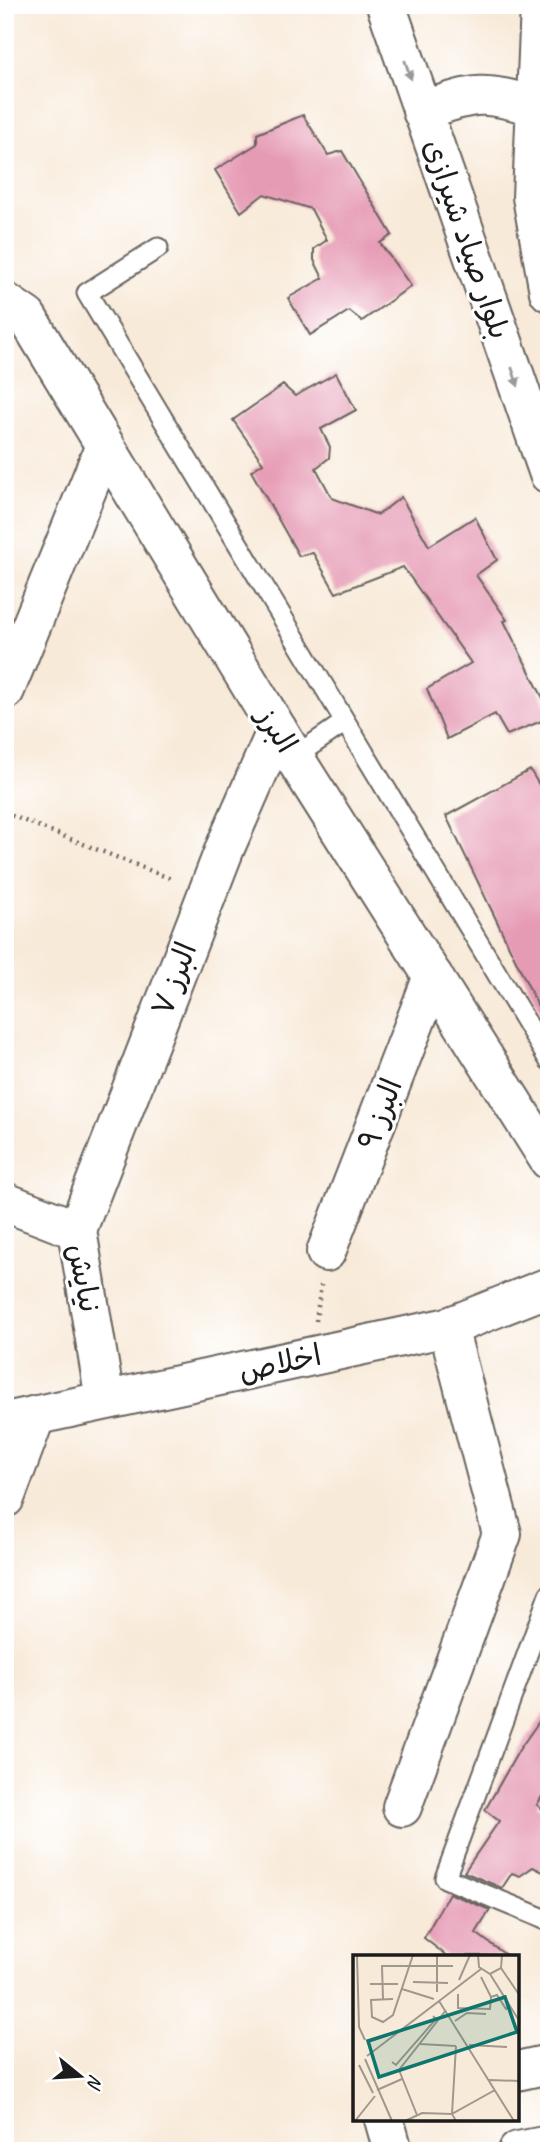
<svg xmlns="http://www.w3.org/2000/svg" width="554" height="2156" font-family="Caveat,'Playpen Sans Arabic',sans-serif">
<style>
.building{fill:#e69bb5}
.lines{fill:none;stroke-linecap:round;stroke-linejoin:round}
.lane-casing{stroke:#69645e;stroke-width:23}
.street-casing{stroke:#69645e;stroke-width:42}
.secondary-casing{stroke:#69645e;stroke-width:42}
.path{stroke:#69645e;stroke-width:4.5;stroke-dasharray:2 5;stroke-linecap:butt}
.lane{stroke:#fff;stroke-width:19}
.street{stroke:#fff;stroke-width:38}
.secondary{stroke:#fff;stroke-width:38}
.oneway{fill:#999}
.labels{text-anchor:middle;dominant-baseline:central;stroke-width:6;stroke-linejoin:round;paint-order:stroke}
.street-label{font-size:30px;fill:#1c1c1c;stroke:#fff}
.inset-road{fill:none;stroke:#a0988d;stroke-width:2}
.view{fill:#0f766e;fill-opacity:0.15;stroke:#0f766e;stroke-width:3.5}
.inset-edge{fill:none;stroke:#1c1c1c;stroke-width:3.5}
</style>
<rect width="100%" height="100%" fill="#fff"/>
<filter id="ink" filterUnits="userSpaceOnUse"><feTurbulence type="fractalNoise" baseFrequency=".0143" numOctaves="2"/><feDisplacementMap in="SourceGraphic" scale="14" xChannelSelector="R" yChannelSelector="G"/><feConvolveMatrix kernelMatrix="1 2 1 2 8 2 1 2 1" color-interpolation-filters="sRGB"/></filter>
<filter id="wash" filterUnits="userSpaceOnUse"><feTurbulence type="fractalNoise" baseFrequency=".00686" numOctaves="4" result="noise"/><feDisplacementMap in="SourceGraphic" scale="28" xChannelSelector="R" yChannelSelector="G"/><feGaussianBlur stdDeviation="1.57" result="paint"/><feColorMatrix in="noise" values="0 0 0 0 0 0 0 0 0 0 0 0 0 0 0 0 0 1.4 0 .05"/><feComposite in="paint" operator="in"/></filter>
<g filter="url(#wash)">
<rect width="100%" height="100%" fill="#f8ead9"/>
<g id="blocks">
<g class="building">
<polygon points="303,115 328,155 342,151 392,235 380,243 411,286 362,321 349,311 310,335 288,298 323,278 314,260 314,249 327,240 311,209 264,194 241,212 215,170 257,144 257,134"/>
<polygon points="336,373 356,410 321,429 330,447 329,458 316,468 332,498 378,515 401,497 429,546 475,517 497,560 476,575 507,620 504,621 549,710 549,718 507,735 495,714 447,739 427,689 471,663 403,567 336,593 313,553 299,556 251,471 263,463 233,420 283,385 295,396"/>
<polygon points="530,770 549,801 549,1029 446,816"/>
<polygon points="549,1707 549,1784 537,1805 549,1814 549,1875 533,1867 520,1876 512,1873 502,1888 464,1872 499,1821 485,1810 519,1750"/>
<polygon points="449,1893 490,1910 476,1933 507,1956 447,1956 424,1938"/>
</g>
</g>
</g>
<g filter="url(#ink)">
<use href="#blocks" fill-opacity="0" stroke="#69645e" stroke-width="2"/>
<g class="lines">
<g class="lane-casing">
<g id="lane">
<polyline points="158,248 87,293 549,1060"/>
<polyline points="294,757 345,722"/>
<polyline points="549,1595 445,1878 549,1921"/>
</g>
</g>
<g class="street-casing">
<g id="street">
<polyline points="5,302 27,317 294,757 549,1160"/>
<polyline points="5,690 104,448"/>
<polyline points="5,1202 77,1230"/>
<polyline points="77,1230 225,848 277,729"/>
<polyline points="77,1230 105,1400"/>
<polyline points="326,1252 433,976"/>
<polyline points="5,1422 448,1327 549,1287"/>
<polyline points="5,1498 36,1415"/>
<polyline points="402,1807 502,1534 448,1327"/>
<polyline points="517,2071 549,2064"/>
<polyline points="384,2119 393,2151"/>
</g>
</g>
<g class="secondary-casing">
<g id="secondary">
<polyline points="386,5 549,474"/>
<polyline points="540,5 532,197 549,292"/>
<path d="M422,111C476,93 482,90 536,107"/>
<polyline points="518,2151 549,2145"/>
</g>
</g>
<g class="path">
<polyline points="5,813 174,880"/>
<polyline points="316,1321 321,1285"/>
</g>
<use href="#lane" class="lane"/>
<use href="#street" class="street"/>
<use href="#secondary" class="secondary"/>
</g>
<defs><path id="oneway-solid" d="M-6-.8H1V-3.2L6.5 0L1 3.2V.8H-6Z" transform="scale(1.75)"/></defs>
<g class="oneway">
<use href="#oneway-solid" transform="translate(408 70) rotate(71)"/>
<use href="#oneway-solid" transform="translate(515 377) rotate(71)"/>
</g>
</g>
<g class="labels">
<g class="street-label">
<text transform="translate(467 239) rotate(71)">بلوار صیاد شیرازی</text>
<text transform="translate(277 730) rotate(58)">البرز</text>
<text transform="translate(174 979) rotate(-69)">البرز ۷</text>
<text transform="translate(380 1114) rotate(-69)">البرز ۹</text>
<text transform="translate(84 1278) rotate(79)">نیایش</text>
<text transform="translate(280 1363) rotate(-12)">اخلاص</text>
</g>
</g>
<g transform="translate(353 1955)">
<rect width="166" height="166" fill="#f8ead9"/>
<path class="inset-road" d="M4,0L6,72L12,85M84,0V37M125,0L126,12L137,19L148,13L149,0M148,13L167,41M137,19L167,67M128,22L138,42M106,25L117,0M60,27L95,28M17,29H45M49,34L81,44M105,39V53L137,54L138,42L144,40L153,54L157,51M30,44L29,11H100M40,44L18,45L19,62L30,67L40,60L60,0M86,46L161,166M102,66L114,58L133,59M15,87L35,80M67,89L103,91M116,90L154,92M14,101L128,14M12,104L39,166M39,107L43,110L83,64L80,61M6,110L20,138M136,125L167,126M24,135L49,124M64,160L46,115L93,55M2,166L22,141M52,166L69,158L99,159L103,91M103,166L99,159L142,135"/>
<path class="view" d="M152,42L164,77L26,122L15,86Z"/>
<rect width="166" height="166" class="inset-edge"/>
</g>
<rect width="554" height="2156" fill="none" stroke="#fff" stroke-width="28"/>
<g transform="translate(80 2076) rotate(108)" stroke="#ffffff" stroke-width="5" paint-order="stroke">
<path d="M0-5L12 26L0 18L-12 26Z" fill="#1c1c1c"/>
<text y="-10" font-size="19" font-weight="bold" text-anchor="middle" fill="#1c1c1c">N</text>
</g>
</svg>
